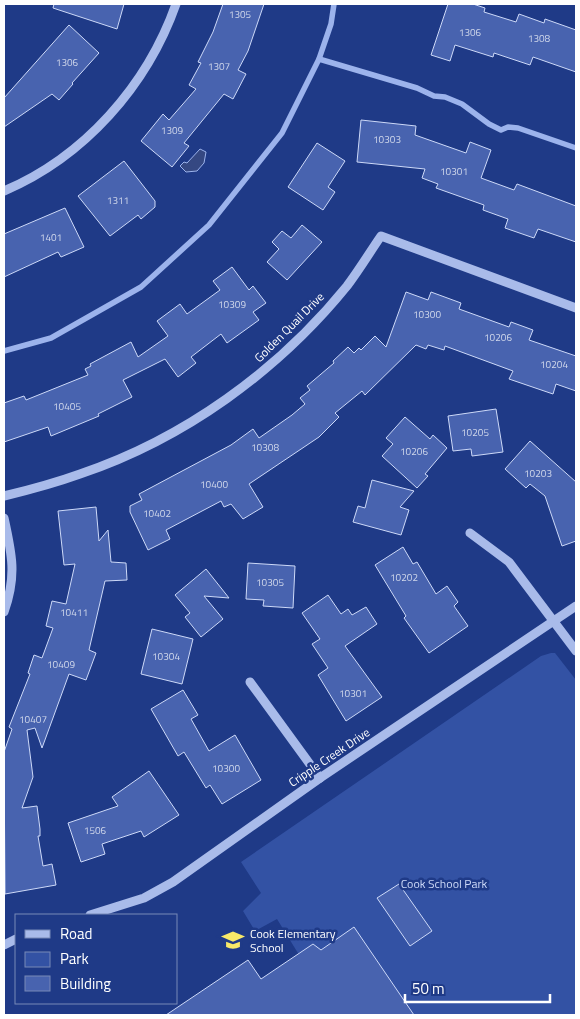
<svg xmlns="http://www.w3.org/2000/svg" width="580" height="1019" font-family="'Titillium Web',sans-serif">
<style>
.green{fill:#3352a4}
.water{fill:#354882;stroke:#9cb3ec}
.lines{fill:none;stroke-linecap:round;stroke-linejoin:round}
.stream{stroke:#9cb3ec;stroke-width:5.5}
.building{fill:#4863af;stroke:#cdd9f8}
.minor{stroke:#a9bbea;stroke-width:9}
.labels{text-anchor:middle;dominant-baseline:central;stroke-width:5;stroke-linejoin:round;paint-order:stroke}
.number-label{font-size:10px;fill:#d1d8eb}
.street-label{font-size:12px;fill:#fff;stroke:#1f3a87}
.park-label{font-size:12px;fill:#cdd9f8;stroke:#1f3a87}
.poi-label{font-size:12px;fill:#fff;stroke:#1f3a87;text-anchor:start}
</style>
<rect width="100%" height="100%" fill="#1f3a87"/>
<polygon class="green" points="551,653 555,653 576,680 576,1015 336,1015 277,919 255,931 243,911 261,893 241,862 541,656"/>
<polygon class="water" points="200,149 206,152 204,163 197,171 186,172 180,166 184,162 187,163"/>
<g class="lines">
<g class="stream">
<polyline points="319,59 417,88 434,96 445,97 462,104 489,124 501,130 508,127 518,128 576,148"/>
<polyline points="4,351 51,338 141,287 209,225 282,133 319,59 331,24 334,4"/>
</g>
</g>
<g class="building">
<polygon points="54,4 124,4 117,29 53,8"/>
<polygon points="223,4 264,4 248,51 238,70 246,74 233,99 224,94 184,143 189,146 172,167 141,141 163,114 169,120 196,89 189,85 201,63 198,62 213,32"/>
<polygon points="448,4 473,4 485,8 484,12 516,22 519,14 544,23 545,19 576,30 576,72 533,57 530,65 494,53 493,57 455,45 450,61 431,55"/>
<polygon points="69,25 99,53 72,83 73,84 59,100 52,94 4,127 4,98"/>
<polygon points="361,120 416,126 415,135 466,153 470,142 491,150 481,178 514,190 517,184 576,206 576,242 538,229 534,238 505,228 508,219 483,210 484,205 436,188 438,184 422,178 425,169 357,162"/>
<polygon points="317,143 345,161 328,187 335,192 323,210 288,187"/>
<polygon points="124,161 155,201 155,207 141,219 138,215 110,236 78,196"/>
<polygon points="65,208 84,247 61,257 58,252 4,277 4,234"/>
<polygon points="302,225 322,242 287,280 267,262 279,249 272,242 282,231 291,238"/>
<polygon points="232,267 249,290 253,286 266,303 253,312 259,320 227,343 221,334 191,357 196,363 178,377 165,359 123,380 132,397 98,414 99,416 51,436 48,427 4,442 4,403 24,396 26,400 88,375 85,369 91,366 90,364 131,342 138,357 168,336 157,321 180,304 187,314 220,290 213,281"/>
<polygon points="406,292 428,300 431,292 461,303 459,309 509,327 511,322 533,330 529,340 576,356 576,391 556,384 553,394 509,379 513,371 445,346 444,350 428,345 426,349 416,345 365,395 362,391 335,413 339,417 319,437 249,484 263,507 243,519 231,504 224,507 221,501 166,530 170,539 148,550 130,512 130,506 142,500 139,494 231,445 253,429 259,438 292,415 305,404 300,398 310,390 307,386 334,363 333,361 348,347 354,353 359,348 361,350 375,336 386,347"/>
<polygon points="496,409 503,452 472,456 471,449 453,451 448,416"/>
<polygon points="405,417 430,439 433,435 447,448 425,474 428,476 417,488 382,456 393,444 386,438"/>
<polygon points="530,441 576,482 576,541 562,546 545,496 530,484 526,488 505,469"/>
<polygon points="372,480 414,491 400,507 409,510 401,535 353,522 358,506 365,508"/>
<polygon points="96,507 99,541 108,530 111,562 126,563 127,580 105,581 89,650 96,653 86,680 69,674 42,748 35,728 27,730 33,777 22,808 37,806 40,829 40,836 38,836 43,866 52,864 56,885 5,894 4,752 12,729 9,727 30,674 28,673 34,655 42,658 53,628 46,626 52,601 66,604 75,564 64,565 58,511"/>
<polygon points="403,547 413,564 417,562 436,594 447,586 458,602 454,606 468,626 429,653 404,618 406,616 375,565"/>
<polygon points="248,563 295,566 293,608 263,606 264,600 246,599"/>
<polygon points="206,569 229,598 204,596 223,619 201,637 185,617 190,613 175,595"/>
<polygon points="328,595 341,614 348,609 352,615 366,607 377,624 345,646 382,697 346,721 318,675 328,668 312,644 320,639 302,613"/>
<polygon points="152,629 193,639 182,684 141,674"/>
<polygon points="183,690 198,715 191,719 209,751 235,735 261,780 222,804 210,785 206,788 184,752 178,756 151,709"/>
<polygon points="149,771 179,815 144,837 141,831 102,844 105,854 81,862 68,823 118,806 112,797"/>
<polygon points="399,884 432,931 410,946 377,898"/>
<polygon points="354,927 414,1015 166,1015 248,960 261,979 313,944 321,950"/>
</g>
<g class="lines">
<g class="minor">
<path d="M4,191C84,157 147,86 176,4"/>
<path d="M4,496C29,490 55,483 80,474C184,439 278,371 347,286C359,270 370,252 381,236L576,308"/>
<path d="M4,518C12,554 17,576 4,612"/>
<polyline points="470,533 509,562 576,651"/>
<polyline points="250,682 320,778"/>
<polyline points="90,915 144,898 173,882 320,778 576,606"/>
<polyline points="4,945 16,939"/>
</g>
</g>
<defs>
<g id="school-bare" transform="scale(1.725)"><path d="M0-5L7-2L0 1L-7-2ZM-4 1L0 2.5L4 1V4Q0 6-4 4Z" fill="#f8e969" stroke="#1f3a87" stroke-width="2.5" paint-order="stroke"/></g>
</defs>
<g fill-rule="evenodd">
<use href="#school-bare" x="233" y="940"/>
</g>
<g class="labels">
<g class="number-label">
<text x="240" y="14">1305</text>
<text x="470" y="32">1306</text>
<text x="539" y="38">1308</text>
<text x="67" y="62">1306</text>
<text x="219" y="66">1307</text>
<text x="172" y="130">1309</text>
<text x="387" y="139">10303</text>
<text x="454" y="171">10301</text>
<text x="118" y="200">1311</text>
<text x="51" y="237">1401</text>
<text x="232" y="304">10309</text>
<text x="427" y="314">10300</text>
<text x="498" y="337">10206</text>
<text x="554" y="364">10204</text>
<text x="67" y="406">10405</text>
<text x="475" y="432">10205</text>
<text x="265" y="447">10308</text>
<text x="414" y="451">10206</text>
<text x="538" y="473">10203</text>
<text x="214" y="484">10400</text>
<text x="157" y="513">10402</text>
<text x="404" y="577">10202</text>
<text x="270" y="582">10305</text>
<text x="74" y="612">10411</text>
<text x="166" y="656">10304</text>
<text x="61" y="664">10409</text>
<text x="353" y="693">10301</text>
<text x="33" y="719">10407</text>
<text x="226" y="768">10300</text>
<text x="95" y="830">1506</text>
</g>
<g class="street-label">
<text transform="translate(289 327) rotate(-45)">Golden Quail Drive</text>
<text transform="translate(329 757) rotate(-34)">Cripple Creek Drive</text>
</g>
<g class="park-label">
<text x="444" y="883">Cook School Park</text>
</g>
<g class="poi-label">
<text x="250" y="933">Cook Elementary<tspan x="250" dy="14">School</tspan></text>
</g>
</g>
<rect width="580" height="1019" fill="none" stroke="#ffffff" stroke-width="10"/>
<rect x="15" y="914" width="162" height="90" fill="#1f3a87" stroke="#7989b7"/>
<rect x="25" y="930" width="25" height="8" fill="#a9bbea" stroke="#7989b7"/>
<text x="60" y="939" font-size="15" fill="#ffffff">Road</text>
<rect x="25" y="952" width="25" height="15" fill="#3352a4" stroke="#7989b7"/>
<text x="60" y="964" font-size="15" fill="#ffffff">Park</text>
<rect x="25" y="976" width="25" height="15" fill="#4863af" stroke="#7989b7"/>
<text x="60" y="989" font-size="15" fill="#ffffff">Building</text>
<path d="M405 994v8h145v-8" fill="none" stroke="#ffffff" stroke-width="2.5"/>
<text x="412" y="994" font-size="15" fill="#ffffff" stroke="#1f3a87" stroke-width="4" paint-order="stroke">50 m</text>
</svg>
